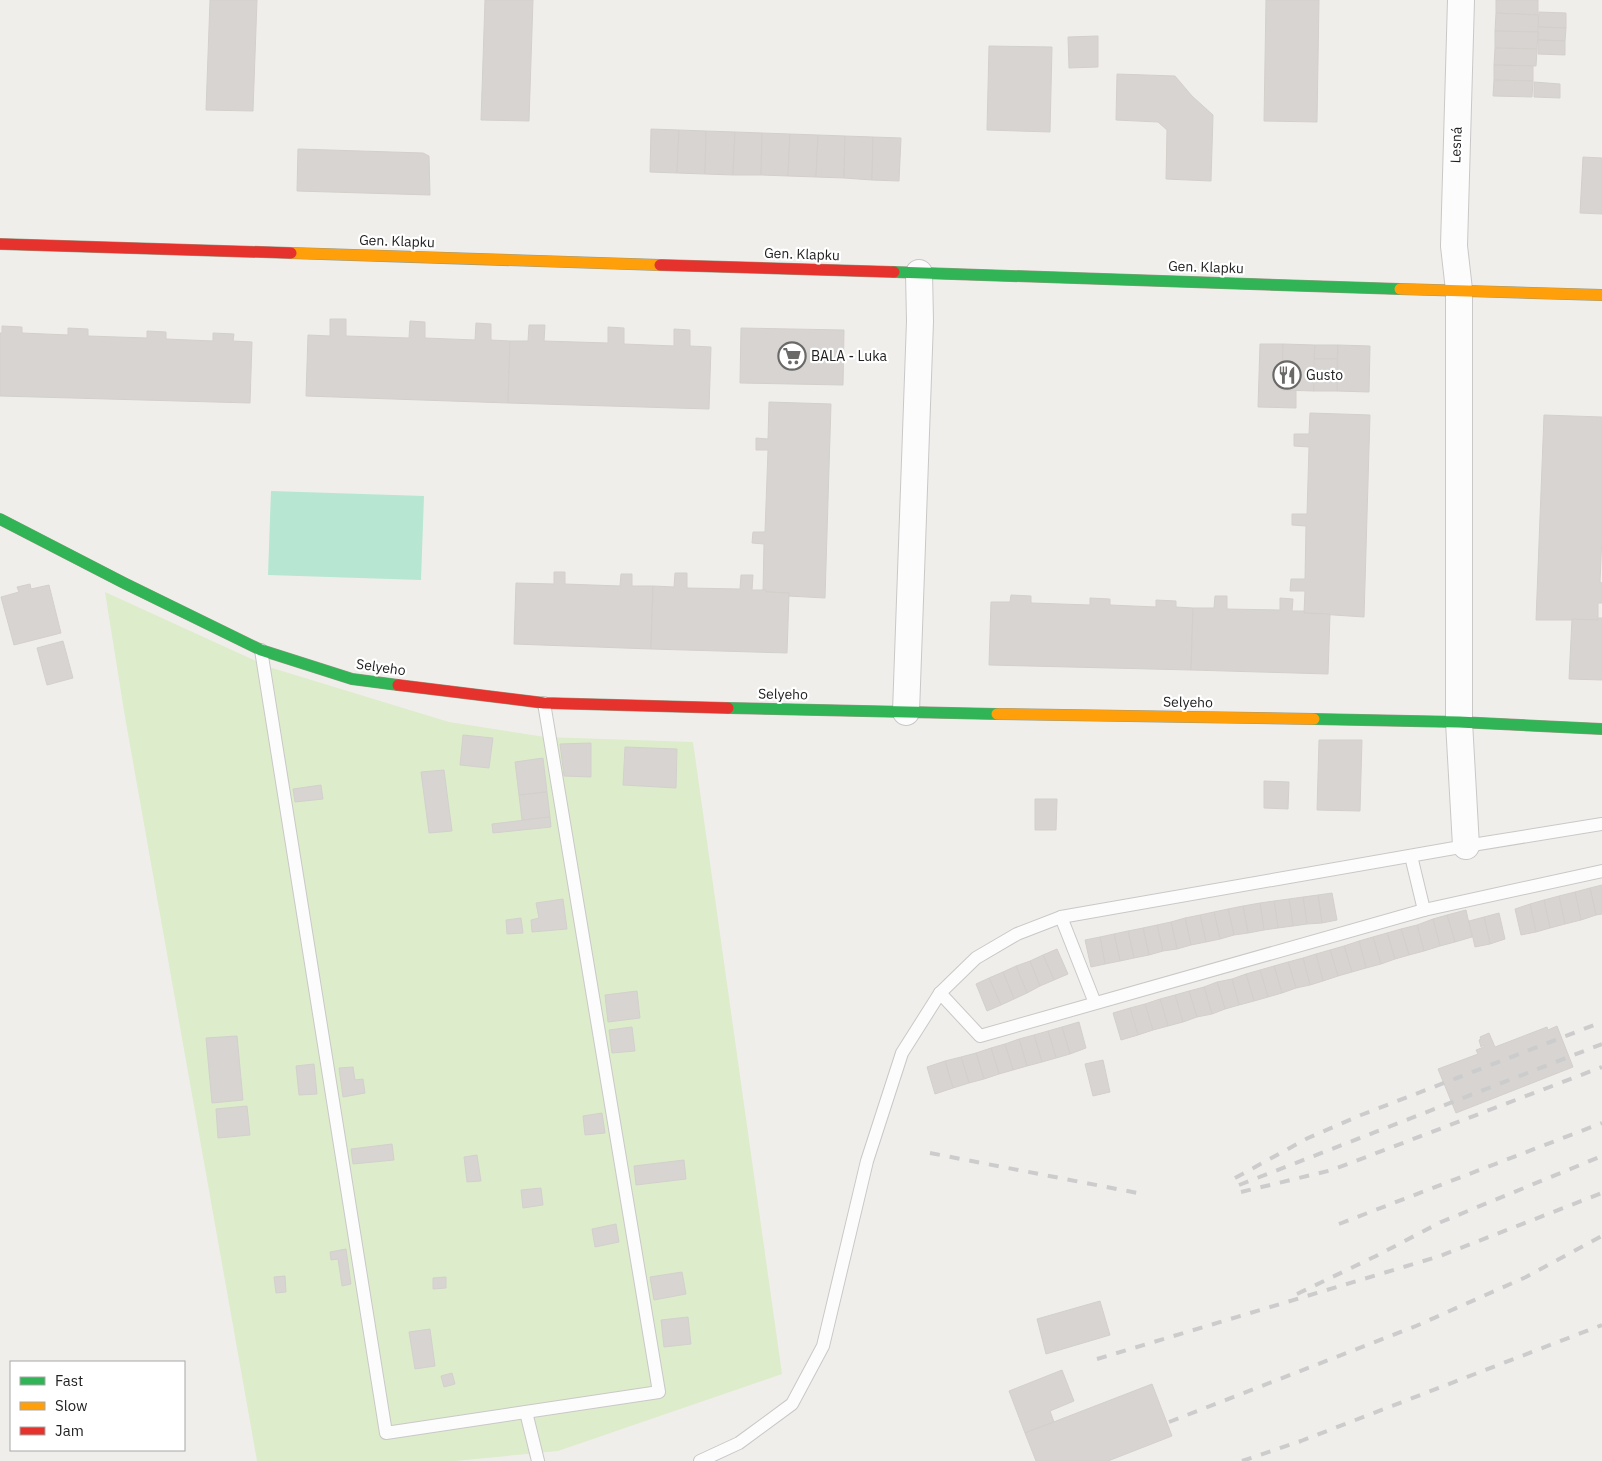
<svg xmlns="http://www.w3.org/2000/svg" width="1602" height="1461" font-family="'IBM Plex Sans',sans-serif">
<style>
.grass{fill:#ddeccb}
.pitch{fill:#b7e6d2}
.building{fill:#d7d4d2;stroke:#d3d0cc}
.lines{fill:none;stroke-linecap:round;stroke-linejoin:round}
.lane-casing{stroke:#c9c8c7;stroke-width:14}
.street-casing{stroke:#c9c8c7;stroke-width:28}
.fast-casing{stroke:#999a82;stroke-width:12}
.slow-casing{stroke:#999a82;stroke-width:12}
.jam-casing{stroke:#999a82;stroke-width:12}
.lane{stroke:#fdfcfc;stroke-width:12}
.street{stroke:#fdfcfc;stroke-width:26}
.fast{stroke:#30b455;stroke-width:11}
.slow{stroke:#ff9f0a;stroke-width:11}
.jam{stroke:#e5322d;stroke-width:11}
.rail{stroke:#ccc;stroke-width:4;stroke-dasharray:10 10;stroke-linecap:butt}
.labels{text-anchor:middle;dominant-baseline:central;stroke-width:4.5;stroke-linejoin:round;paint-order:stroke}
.street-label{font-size:14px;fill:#222;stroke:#fff}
.poi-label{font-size:14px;fill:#222;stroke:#fff;text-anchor:start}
</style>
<rect width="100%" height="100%" fill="#f0eeeb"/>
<polygon class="grass" points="105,592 269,667 449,722 545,737 693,742 782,1374 558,1451 455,1461 257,1461 125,717"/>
<polygon class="pitch" points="271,491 424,496 421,580 268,575"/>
<g class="building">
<polygon points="210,0 257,0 253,111 206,110"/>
<polygon points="485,0 533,0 529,121 481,120"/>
<polygon points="1266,0 1319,0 1317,122 1264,121"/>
<polygon points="1496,0 1538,0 1538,15 1496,13"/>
<polygon points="1539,12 1566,13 1566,28 1538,27"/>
<polygon points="1496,13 1538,15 1538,32 1495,31"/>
<polygon points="1538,27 1566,28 1565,41 1538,40"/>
<polygon points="1495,31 1538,32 1537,49 1495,48"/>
<polygon points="1098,36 1098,67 1069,68 1068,37"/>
<polygon points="1538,40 1565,41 1565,55 1538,54"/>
<polygon points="989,46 1052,47 1050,132 987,130"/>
<polygon points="1495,48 1537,49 1536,66 1494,65"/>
<polygon points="1494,65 1533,66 1533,81 1494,80"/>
<polygon points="1117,74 1175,76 1192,96 1213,115 1211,181 1166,179 1167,130 1158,122 1116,120"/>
<polygon points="1494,80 1533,81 1532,97 1493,96"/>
<polygon points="1534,82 1560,84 1560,98 1534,97"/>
<polygon points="651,129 679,130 677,173 650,172"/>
<polygon points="679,130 706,131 705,174 677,173"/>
<polygon points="706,131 735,132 733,175 705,174"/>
<polygon points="735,132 762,133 761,175 733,175"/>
<polygon points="762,133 790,134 788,176 761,175"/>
<polygon points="790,134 818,135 816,177 788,176"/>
<polygon points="818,135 845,136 844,178 816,177"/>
<polygon points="845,136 873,137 872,180 844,178"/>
<polygon points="873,137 901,138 899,181 872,180"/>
<polygon points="298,149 423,153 429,156 430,195 297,191"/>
<polygon points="1583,157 1602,158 1602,214 1580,213"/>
<polygon points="330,319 346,319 346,336 409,338 410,321 425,322 425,338 475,340 476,323 491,324 491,340 510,341 508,403 306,396 308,335 330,336"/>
<polygon points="529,325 545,325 544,341 608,343 608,327 624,328 624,344 674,346 674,329 690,330 690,346 711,347 709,409 508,403 510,341 528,341"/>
<polygon points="2,326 22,327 22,333 68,335 68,328 88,329 88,336 147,338 147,331 166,332 166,339 213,341 213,333 234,334 233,341 252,342 250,403 0,396 0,333 2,333"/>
<polygon points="741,328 844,330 843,385 740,383"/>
<polygon points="1260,344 1283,344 1282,390 1296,390 1296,408 1258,407"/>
<polygon points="1283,344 1315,345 1314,391 1282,390"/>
<polygon points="1315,345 1338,345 1337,359 1314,359"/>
<polygon points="1338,345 1370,346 1369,392 1337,391"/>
<rect x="1314" y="359" width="23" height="32"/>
<polygon points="769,402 831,404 825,598 788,596 789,593 766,592 766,590 763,590 764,544 752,543 753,532 765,532 768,450 756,450 756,438 768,439"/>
<polygon points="1310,413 1370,415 1364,617 1304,613 1305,591 1290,591 1291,579 1305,579 1306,526 1292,525 1292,514 1307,514 1309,447 1294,446 1294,434 1309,434"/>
<polygon points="1544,415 1602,417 1602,537 1600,582 1602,583 1602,603 1598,603 1598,620 1536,620"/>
<polygon points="554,572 565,572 565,584 620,586 621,574 632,574 632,586 653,586 651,649 514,644 516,583 554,584"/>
<polygon points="675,573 687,573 687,588 740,589 741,575 753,575 752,590 766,590 766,592 789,593 787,653 651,649 653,586 674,587"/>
<polygon points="30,584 31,589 49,585 61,633 14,645 1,597 19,592 17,587"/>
<polygon points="1011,595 1031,596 1031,603 1090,605 1090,598 1110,599 1110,605 1156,607 1156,600 1176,601 1176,607 1193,608 1191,670 989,665 991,602 1010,602"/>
<polygon points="1215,596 1227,596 1227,609 1280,610 1280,598 1293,599 1292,611 1304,611 1304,613 1330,614 1328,674 1191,670 1193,608 1214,608"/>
<polygon points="1598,618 1602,618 1602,680 1569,679 1572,619 1598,620"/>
<polygon points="63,641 73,678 47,685 37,648"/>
<polygon points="463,735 493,738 489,768 460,765"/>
<polygon points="1319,740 1362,740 1360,811 1317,810"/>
<polygon points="591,743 591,777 564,776 560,744"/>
<polygon points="625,747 677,749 676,788 623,785"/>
<polygon points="543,758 547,792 519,795 515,762"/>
<polygon points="444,770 452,831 429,833 421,772"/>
<polygon points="1264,781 1289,782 1288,809 1264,808"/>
<polygon points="321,785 323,799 295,802 293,789"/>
<polygon points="547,792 550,817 522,820 519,795"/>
<polygon points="1035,799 1057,799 1056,830 1035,830"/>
<polygon points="550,817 551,827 493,833 492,824"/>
<polygon points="1602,885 1602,914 1596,915 1590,888"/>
<polygon points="1590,888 1596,915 1581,920 1575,892"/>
<polygon points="1575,892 1581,920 1565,924 1559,896"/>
<polygon points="1332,893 1337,920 1322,923 1318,895"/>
<polygon points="1318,895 1322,923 1307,924 1303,897"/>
<polygon points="1559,896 1565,924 1550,928 1544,900"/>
<polygon points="1303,897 1307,924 1293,926 1289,899"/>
<polygon points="563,899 567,929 532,932 531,920 539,918 536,903"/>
<polygon points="1289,899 1293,926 1278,928 1274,901"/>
<polygon points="1544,900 1550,928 1536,932 1530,904"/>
<polygon points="1274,901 1278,928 1264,930 1260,903"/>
<polygon points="1260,903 1264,930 1248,933 1243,906"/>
<polygon points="1530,904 1536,932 1521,935 1515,909"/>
<polygon points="1243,906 1248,933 1234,935 1228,909"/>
<polygon points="1228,909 1234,935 1220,939 1214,912"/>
<polygon points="1466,910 1472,937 1455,942 1447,915"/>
<polygon points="1214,912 1220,939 1206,942 1200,915"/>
<polygon points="1499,913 1505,939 1490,944 1484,917"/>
<polygon points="1200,915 1206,942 1191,945 1185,918"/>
<polygon points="1447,915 1455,942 1440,946 1433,919"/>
<polygon points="1484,917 1490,944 1475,947 1469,921"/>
<polygon points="521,918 523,933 507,934 506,920"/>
<polygon points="1185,918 1191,945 1177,949 1171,922"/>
<polygon points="1433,919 1440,946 1424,951 1417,925"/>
<polygon points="1171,922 1177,949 1163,951 1157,925"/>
<polygon points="1157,925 1163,951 1149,955 1143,928"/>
<polygon points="1417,925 1424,951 1409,955 1401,929"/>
<polygon points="1143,928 1149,955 1134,958 1128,931"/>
<polygon points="1401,929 1409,955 1395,959 1387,933"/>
<polygon points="1128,931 1134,958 1120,961 1114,934"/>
<polygon points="1387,933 1395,959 1381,964 1373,937"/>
<polygon points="1114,934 1120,961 1105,964 1100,937"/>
<polygon points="1100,937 1105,964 1091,967 1085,940"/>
<polygon points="1373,937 1381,964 1366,968 1359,941"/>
<polygon points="1359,941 1366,968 1352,972 1344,946"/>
<polygon points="1344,946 1352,972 1338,976 1330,950"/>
<polygon points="1057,949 1068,974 1054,980 1043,955"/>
<polygon points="1330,950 1338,976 1323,981 1316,954"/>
<polygon points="1316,954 1323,981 1310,985 1303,958"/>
<polygon points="1043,955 1054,980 1040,986 1030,961"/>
<polygon points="1303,958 1310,985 1296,988 1288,962"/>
<polygon points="1030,961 1040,986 1027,993 1016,966"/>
<polygon points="1288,962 1296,988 1282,993 1274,966"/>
<polygon points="1016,966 1027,993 1014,999 1003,972"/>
<polygon points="1274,966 1282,993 1268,997 1260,970"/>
<polygon points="1260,970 1268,997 1254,1001 1246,974"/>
<polygon points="1003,972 1014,999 1001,1005 989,978"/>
<polygon points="1246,974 1254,1001 1239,1005 1232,979"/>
<polygon points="989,978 1001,1005 987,1011 976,984"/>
<polygon points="1232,979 1239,1005 1225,1009 1217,982"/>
<polygon points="1217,982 1225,1009 1212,1014 1204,987"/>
<polygon points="1204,987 1212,1014 1197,1017 1189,991"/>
<polygon points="637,991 640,1018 608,1022 605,995"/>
<polygon points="1189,991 1197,1017 1183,1022 1175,995"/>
<polygon points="1175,995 1183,1022 1168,1026 1160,999"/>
<polygon points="1160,999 1168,1026 1153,1030 1145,1004"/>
<polygon points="1145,1004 1153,1030 1138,1035 1130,1008"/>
<polygon points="1130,1008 1138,1035 1121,1040 1113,1013"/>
<polygon points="1079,1022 1086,1048 1070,1054 1062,1027"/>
<polygon points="1557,1026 1573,1067 1456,1113 1438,1069 1478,1054 1476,1050 1484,1047 1484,1045 1481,1047 1479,1040 1481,1039 1480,1037 1489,1033 1495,1047 1547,1027 1548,1030"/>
<polygon points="632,1027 635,1051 612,1053 609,1030"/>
<polygon points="1062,1027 1070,1054 1056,1058 1048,1031"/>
<polygon points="1048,1031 1056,1058 1042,1062 1034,1035"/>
<polygon points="1034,1035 1042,1062 1027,1066 1019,1039"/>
<polygon points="237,1036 243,1100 212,1103 206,1038"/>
<polygon points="1019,1039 1027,1066 1013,1070 1005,1044"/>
<polygon points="1005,1044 1013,1070 999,1074 991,1048"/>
<polygon points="991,1048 999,1074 984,1079 976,1053"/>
<polygon points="976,1053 984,1079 969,1083 961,1057"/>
<polygon points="961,1057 969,1083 953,1088 945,1061"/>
<polygon points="1103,1060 1110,1092 1093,1096 1085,1064"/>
<polygon points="945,1061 953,1088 935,1094 927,1067"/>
<polygon points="314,1064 317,1094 299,1095 296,1066"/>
<polygon points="353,1067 355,1080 363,1079 365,1093 343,1097 339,1068"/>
<polygon points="247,1106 250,1135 218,1138 216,1109"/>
<polygon points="602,1113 605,1133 585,1135 583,1116"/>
<polygon points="392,1144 394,1160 353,1164 351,1149"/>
<polygon points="477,1155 481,1181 467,1182 464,1157"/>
<polygon points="684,1160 686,1179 636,1185 634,1166"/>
<polygon points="541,1188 543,1205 523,1208 521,1190"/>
<polygon points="616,1224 619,1242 595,1247 592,1229"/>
<polygon points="346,1249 351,1284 342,1286 338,1259 331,1260 330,1252"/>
<polygon points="682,1272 686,1294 654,1300 650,1277"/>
<polygon points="285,1276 286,1292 276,1293 274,1277"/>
<polygon points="446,1277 446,1288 433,1289 433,1278"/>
<polygon points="1100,1301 1110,1335 1046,1354 1037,1319"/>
<polygon points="688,1317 691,1344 664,1347 661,1320"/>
<polygon points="430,1329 435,1366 415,1369 409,1332"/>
<polygon points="1062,1370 1074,1401 1050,1411 1054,1422 1025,1433 1009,1391"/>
<polygon points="452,1373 455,1384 444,1387 441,1376"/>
<polygon points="1152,1384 1172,1436 1108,1461 1036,1461 1025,1433"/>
</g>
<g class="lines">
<g class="lane-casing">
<g id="lane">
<polyline points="261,650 386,1433 659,1392 544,703"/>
<polyline points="1411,856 1424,910"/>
<polyline points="1061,917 1095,1003"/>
<polyline points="940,993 980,1036 1424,910 1602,871"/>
<polyline points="526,1412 538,1461"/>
<polyline points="700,1461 739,1443 792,1404 823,1346 867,1161 902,1053 940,993 976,958 1017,934 1061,917 1466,846 1602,824"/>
</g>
</g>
<g class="street-casing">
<g id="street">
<polyline points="1461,0 1454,246 1459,290 1459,722 1466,846"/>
<polyline points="906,712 920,321 919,273"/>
</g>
</g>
<g class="fast-casing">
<g id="fast">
<polyline points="894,272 1400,289"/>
<polyline points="0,519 124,583 261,650 352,679 398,685"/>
<polyline points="728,708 997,714"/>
<polyline points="1314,719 1459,722 1602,729"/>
</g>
</g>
<g class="slow-casing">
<g id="slow">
<polyline points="291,253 660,265"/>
<polyline points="1400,289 1602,295"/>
<polyline points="997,714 1314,719"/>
</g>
</g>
<g class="jam-casing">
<g id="jam">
<polyline points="0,244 291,253"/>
<polyline points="660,265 894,272"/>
<polyline points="398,685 544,703 728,708"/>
</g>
</g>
<use href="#lane" class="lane"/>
<use href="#street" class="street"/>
<use href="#fast" class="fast"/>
<use href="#slow" class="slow"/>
<use href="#jam" class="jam"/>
<g class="rail">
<polyline points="930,1153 1143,1194"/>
<polyline points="1235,1178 1308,1138 1361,1115 1602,1022"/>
<polyline points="1239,1185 1602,1044"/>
<polyline points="1241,1192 1332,1170 1602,1067"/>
<polyline points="1339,1224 1602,1123"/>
<polyline points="1297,1294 1376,1256 1441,1222 1602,1156"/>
<polyline points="1097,1359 1440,1256 1602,1193"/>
<polyline points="1169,1422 1416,1326 1526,1277 1602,1236"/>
<polyline points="1242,1461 1301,1441 1602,1325"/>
</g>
</g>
<defs>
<g id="supermarket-ring" transform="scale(1.4375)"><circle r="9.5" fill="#fff" stroke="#6a6968" stroke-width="1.5"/><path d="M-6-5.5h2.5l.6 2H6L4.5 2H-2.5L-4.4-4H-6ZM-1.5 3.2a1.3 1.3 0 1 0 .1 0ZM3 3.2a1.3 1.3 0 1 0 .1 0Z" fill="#6a6968"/></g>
<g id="restaurant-ring" transform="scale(1.4375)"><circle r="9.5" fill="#fff" stroke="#6a6968" stroke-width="1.5"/><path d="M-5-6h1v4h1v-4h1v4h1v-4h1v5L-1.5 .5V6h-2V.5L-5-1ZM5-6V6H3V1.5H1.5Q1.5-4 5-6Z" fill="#6a6968"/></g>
</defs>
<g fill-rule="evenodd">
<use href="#supermarket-ring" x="792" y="356"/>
<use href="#restaurant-ring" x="1287" y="375"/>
</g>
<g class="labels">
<g class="street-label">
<text transform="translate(1456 145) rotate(-88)">Lesná</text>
<text transform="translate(397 241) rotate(2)">Gen. Klapku</text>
<text transform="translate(802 254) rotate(2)">Gen. Klapku</text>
<text transform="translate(1206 267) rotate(2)">Gen. Klapku</text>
<text transform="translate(381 667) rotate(8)">Selyeho</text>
<text transform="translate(783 694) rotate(1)">Selyeho</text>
<text transform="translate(1188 702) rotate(1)">Selyeho</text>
</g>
<g class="poi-label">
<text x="811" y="356">BALA - Luka</text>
<text x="1306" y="375">Gusto</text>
</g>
</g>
<rect x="10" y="1361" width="175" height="90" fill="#ffffff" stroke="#a7a7a7"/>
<rect x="20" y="1377" width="25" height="8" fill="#30b455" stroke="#a7a7a7"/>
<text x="55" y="1386" font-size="15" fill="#222222">Fast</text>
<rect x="20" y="1402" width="25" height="8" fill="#ff9f0a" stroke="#a7a7a7"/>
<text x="55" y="1411" font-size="15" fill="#222222">Slow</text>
<rect x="20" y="1427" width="25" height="8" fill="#e5322d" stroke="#a7a7a7"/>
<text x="55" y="1436" font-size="15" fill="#222222">Jam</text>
</svg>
